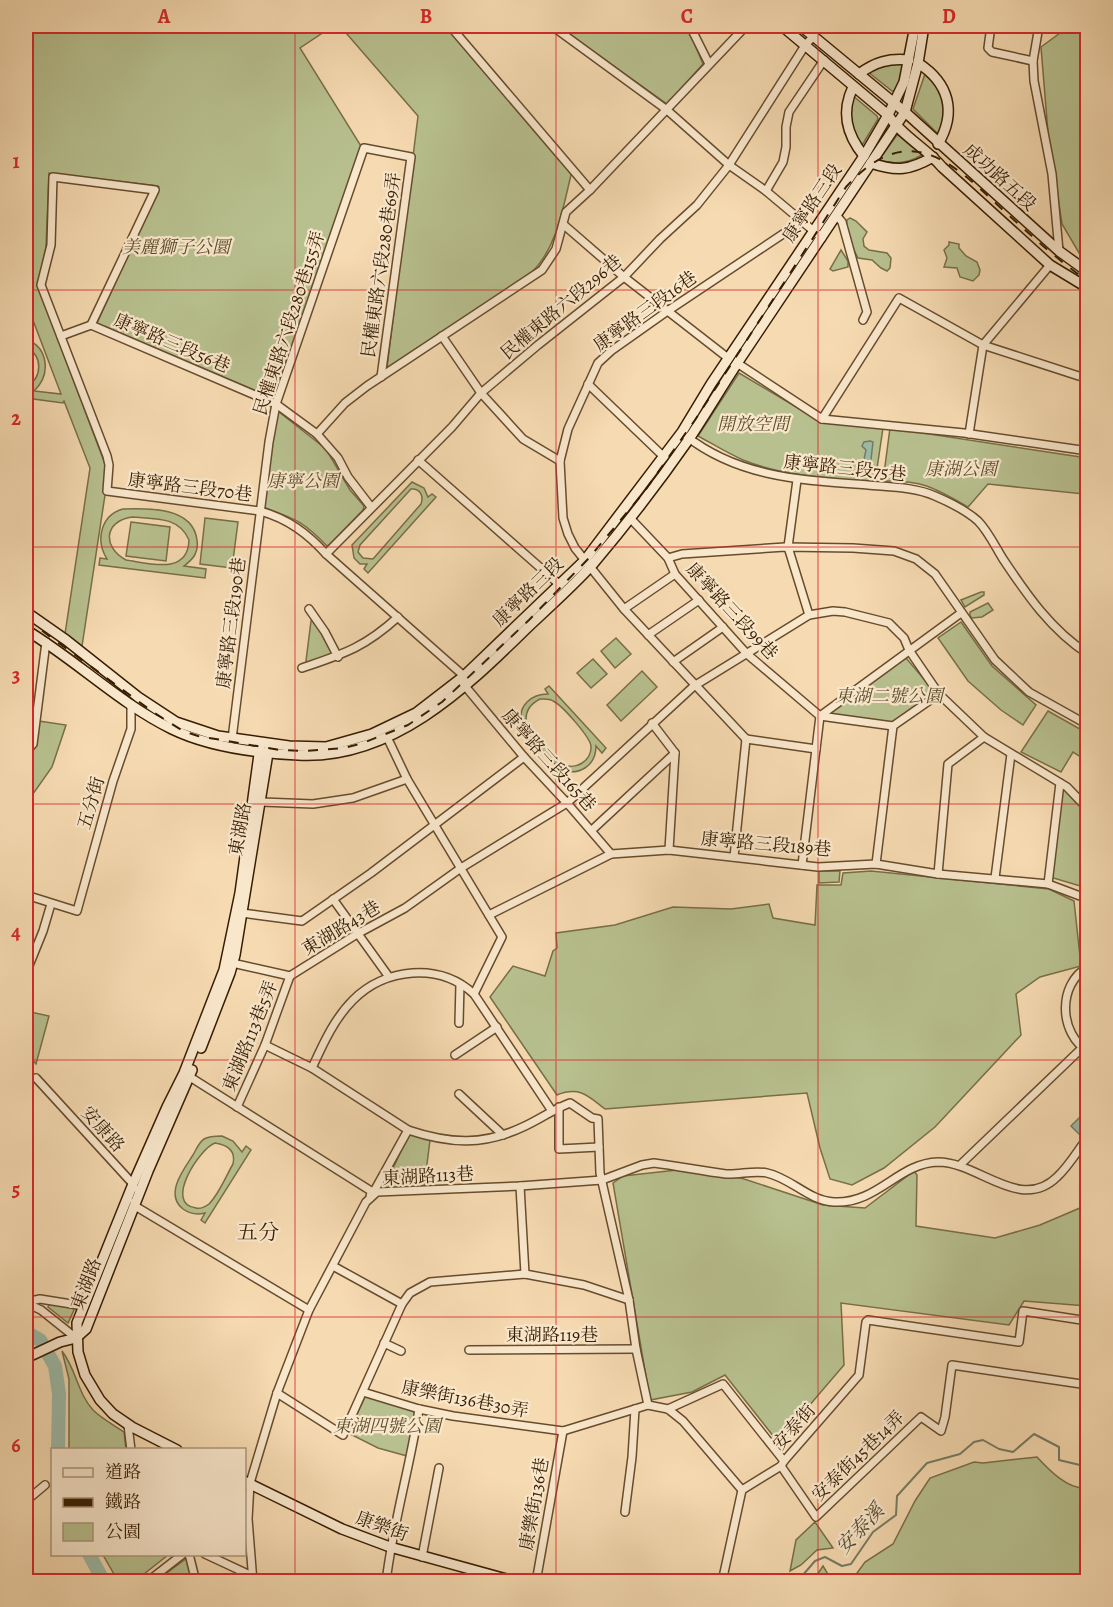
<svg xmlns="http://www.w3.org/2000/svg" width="1113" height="1607" font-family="Alegreya,'Noto Serif TC',serif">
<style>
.green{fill:#b8c08f;stroke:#786e48;stroke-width:1.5;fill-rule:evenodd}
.water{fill:#9dbba8;stroke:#747c65;stroke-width:1.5}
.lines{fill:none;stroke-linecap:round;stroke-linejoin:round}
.stream{stroke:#747c65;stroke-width:2}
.river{stroke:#9dbba8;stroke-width:14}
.street-casing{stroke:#674c2c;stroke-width:10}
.secondary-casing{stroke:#371d00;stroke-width:12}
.street{stroke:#f9e7cc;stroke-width:7}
.secondary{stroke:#f9e7cc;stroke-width:9}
.rail{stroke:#371d00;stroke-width:2;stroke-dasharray:10 10;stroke-linecap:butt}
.grid{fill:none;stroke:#d62828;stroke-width:1.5;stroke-opacity:0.55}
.labels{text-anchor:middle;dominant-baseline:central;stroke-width:4.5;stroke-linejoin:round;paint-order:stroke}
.street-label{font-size:18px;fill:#371d00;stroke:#f9e7cc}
.park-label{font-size:18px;font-style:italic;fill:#5e4e2b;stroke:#f9e7cc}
.water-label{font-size:20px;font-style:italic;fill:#564c32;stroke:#f9e7cc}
.quarter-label{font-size:21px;fill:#371d00;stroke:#f9e7cc}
.neatline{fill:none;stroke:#d62828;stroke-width:2}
.grid-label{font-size:20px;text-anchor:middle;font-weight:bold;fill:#d62828}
</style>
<rect width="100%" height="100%" fill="#f6dab1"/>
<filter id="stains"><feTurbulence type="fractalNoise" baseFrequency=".00333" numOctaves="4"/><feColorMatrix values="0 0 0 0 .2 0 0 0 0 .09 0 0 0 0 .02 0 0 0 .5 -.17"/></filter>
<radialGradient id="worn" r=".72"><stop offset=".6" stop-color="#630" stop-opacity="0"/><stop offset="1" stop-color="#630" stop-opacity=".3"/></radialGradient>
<g class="green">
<path d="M26,26H333L300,48L361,146L275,399L97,323L159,187L158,186L49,173L46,247L38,286L105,464V495L82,646L65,634L90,468L64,401L63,403L26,398V387C43,377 43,356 26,347V339C49,348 51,375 34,391L61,394L28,307L26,312Z"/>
<path d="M340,26H447L572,171C563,206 558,247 531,273L387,368L418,116Z"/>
<polygon points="558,26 687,26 703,64 667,104"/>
<polygon points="1059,26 1087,26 1087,260 1082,258 1062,224 1048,133 1041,47 1060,33"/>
<polygon points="887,63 904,64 902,80 896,91 892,91 868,72"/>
<path d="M926,71C950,96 948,103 939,135L913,109Z"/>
<polygon points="852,95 877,116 878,119 861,147 850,133"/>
<path d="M897,135L900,136L922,155C909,163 894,165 879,160Z"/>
<path d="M850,218L856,221L867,232L863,239L864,246L869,250L887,253L891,258L890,268L887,271L881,268L872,260L858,258C852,247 845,232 847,220Z"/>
<polygon points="949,242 959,244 959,248 966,256 977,262 980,270 979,275 973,281 960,277 957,268 944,267 947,258 944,250 949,245"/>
<polygon points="841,250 848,261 848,267 833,271 830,269"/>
<path d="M739,373L823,423L883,428L875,482C831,478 785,477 743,460C727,453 713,444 698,436Z"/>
<path d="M279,412L326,449L350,490L364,506L363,510L329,545L327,546C302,520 295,519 263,507L276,413Z"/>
<path d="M890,428L1087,458L1084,494L988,484L968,507C935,488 923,480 883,481Z"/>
<path d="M412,482L424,488L428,497L432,494L436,497L368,573L364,569L367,564H360L354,558L352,545ZM411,489C420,488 424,496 421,504L373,559L363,558L358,552L360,545Z"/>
<path d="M123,509C149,508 193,507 197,540C199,553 193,559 184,566L206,569L205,578L99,565L100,558L107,559C95,540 101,515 123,509ZM132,517C154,519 179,516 189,540C188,576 148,563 126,560C102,547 104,521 132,517Z"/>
<polygon points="205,518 238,522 232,568 200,564"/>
<polygon points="131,522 170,527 166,561 126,556"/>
<polygon points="981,592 984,592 984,595 965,607 961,600"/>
<polygon points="988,603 993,610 982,617 972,618 970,616 970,612"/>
<polygon points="313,619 323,632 333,655 308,663 306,661 311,621"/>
<polygon points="961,622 992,666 1036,705 1023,725 1001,710 968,681 938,638"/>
<polygon points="616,638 631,654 615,668 601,651"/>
<polygon points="906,658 935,692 892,722 827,714 825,710"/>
<polygon points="593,659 607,674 591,688 577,673"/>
<polygon points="642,671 657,687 621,721 607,705"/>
<path d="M549,686L606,748L602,753L596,746C596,766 579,776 561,770C554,764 548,757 542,750C530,737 511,719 527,702C533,696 540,694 548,694L545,689ZM540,699C545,699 549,698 553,701C562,705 590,737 591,746C592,761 574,772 562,763C549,753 538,738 527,726C524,714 528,705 540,699Z"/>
<polygon points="1048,711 1087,733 1087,761 1073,752 1061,772 1021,752"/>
<polygon points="39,721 66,725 52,767 26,804 26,758 36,745"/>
<polygon points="1066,789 1087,806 1087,888 1050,877 1060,794"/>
<polygon points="819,871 840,871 839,882 819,883"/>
<path d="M871,871L1049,889L1074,901L1081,966L1040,977L1016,994L1021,1035L935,1127L884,1168L852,1185L830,1179L820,1148L807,1093L605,1109C588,1096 580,1086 557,1095L490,997L513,966L545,976L553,951L557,948L556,933L615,925L673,907L731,909L769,904L773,918L815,925L817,885H841L843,873Z"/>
<polygon points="26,1011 49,1016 36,1064 26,1052"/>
<polygon points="409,1134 430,1140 424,1188 383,1190"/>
<path d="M222,1136L233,1141L242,1152L246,1146L251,1150L205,1223L201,1220L205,1213C197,1215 190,1214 183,1209C164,1194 184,1169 193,1155C196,1150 199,1142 204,1139C209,1136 216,1136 222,1136ZM215,1143C228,1145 236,1151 233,1164C226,1176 219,1194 209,1204C205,1207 200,1209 196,1208C163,1204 200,1148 215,1143Z"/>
<polygon points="677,1170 741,1178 823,1205 865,1208 914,1171 917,1175 916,1226 995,1238 1040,1225 1087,1205 1087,1306 1024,1301 1009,1325 841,1303 844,1365 778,1442 725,1375 692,1392 650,1400 613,1183 623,1176"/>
<polygon points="49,1304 72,1306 74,1310 68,1323 48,1307"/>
<path d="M62,1351C76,1369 78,1394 93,1410C102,1419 114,1425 124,1432L126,1449H69V1379Z"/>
<polygon points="366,1395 417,1410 407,1456 378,1448 348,1433"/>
<path d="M1037,1457C1049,1470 1068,1490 1087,1488V1581H849L852,1580L865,1562L893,1544L915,1501L930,1478L974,1462L983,1463Z"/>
<polygon points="815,1522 833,1548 817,1550 801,1565 790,1571 796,1540"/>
<polygon points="103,1555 168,1555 135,1581 118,1581"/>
<polygon points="187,1558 192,1581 156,1581"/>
<polygon points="823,1566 832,1581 813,1581"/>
</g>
<g class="water">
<polygon points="870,441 873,442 870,468 867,469 863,464 866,450 862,446 864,442"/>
<polygon points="1081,1116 1087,1122 1087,1126 1079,1134 1071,1126"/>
</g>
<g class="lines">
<polyline class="stream" points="785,1582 802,1576 815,1561 825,1557 842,1566 851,1564 873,1532 896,1515 897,1496 927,1463 960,1454 974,1442 983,1440 999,1449 1013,1452 1034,1434 1059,1447 1059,1460 1084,1466 1088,1463"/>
<g class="river">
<polyline points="26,1332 40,1340 55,1366 59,1394 58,1450"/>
<polyline points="89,1554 104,1582"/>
</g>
<g class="street-casing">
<g id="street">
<polyline points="450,26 590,190"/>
<polyline points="552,26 667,110 729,165 766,191 822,238"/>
<polyline points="690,26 709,64"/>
<polyline points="991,26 988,48 992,52 1033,61"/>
<polyline points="1039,26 1033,61 1034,81 1052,174 1059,251"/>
<polyline points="766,191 783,162 786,147 786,127 789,112 824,60"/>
<polyline points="837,216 842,222 867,312 863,320"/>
<polyline points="564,225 624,277 728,358"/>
<path d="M91,325L155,190L53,177L51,245L41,285L107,456L109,465L107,491L260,511C288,519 307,533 326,554L464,676"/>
<polyline points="91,325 276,404 317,434 338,458 348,477 371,507"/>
<polyline points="61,336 91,325"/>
<polyline points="442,336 481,393 523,439 560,461"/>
<polyline points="737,363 822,419 964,433 1088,451"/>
<polyline points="588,384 664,457"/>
<polyline points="822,419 899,298 983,345 1088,379"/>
<polyline points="317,434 345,403 367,386 542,270 556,249 566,212 590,190 746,26"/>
<polyline points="969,434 983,345 1050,265"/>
<path d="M686,436C740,478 803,480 868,485C889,487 915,487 935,496C949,502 967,511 978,521C988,531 996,548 1003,559C1027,595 1051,630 1088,654"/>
<polyline points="418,460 560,585"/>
<polyline points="797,480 788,547 809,615"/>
<polyline points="630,518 668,558 675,574 747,654 820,716 893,726"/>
<polyline points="326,554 452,427 481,393 538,345 624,277 660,239 697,205 729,165 806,44 814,36"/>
<polyline points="668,558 682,554 785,547 853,548 894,551 916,559 935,574 995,660 1029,692 1088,725"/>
<polyline points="309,609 325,632 338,657"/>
<polyline points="624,609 675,574"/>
<polyline points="648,635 699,600"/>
<polyline points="673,662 723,627"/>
<path d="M302,668C343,654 364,648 398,617"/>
<polyline points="465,686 524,757 567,803 611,854"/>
<polyline points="820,716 961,613"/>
<polyline points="652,723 675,753 669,850"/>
<polyline points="387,737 407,779 502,937 474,994"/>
<polyline points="232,739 269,442 276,404 364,148 411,157 381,377"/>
<polyline points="746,739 624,609 575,548 568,534 563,518 560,461 568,429 598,363 611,351 669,310 801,222"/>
<polyline points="746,739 816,749"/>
<polyline points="26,752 33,744 46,642"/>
<polyline points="262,802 313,804 353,798 407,779"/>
<polyline points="592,830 675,753"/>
<polyline points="734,857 746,739"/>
<polyline points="876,864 893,726 939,694"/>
<polyline points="802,865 820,716"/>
<polyline points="938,874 948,764 984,737"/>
<polyline points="995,878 1011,754"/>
<polyline points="1048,884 1060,783"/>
<polyline points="26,895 77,911 113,781 131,729 131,704"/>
<polyline points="333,899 389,977"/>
<polyline points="242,913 302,921 371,873 524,757"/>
<polyline points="489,915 611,854 669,850 818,867 876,864 938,874 1048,884 1088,899"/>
<polyline points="228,962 290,976 357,934 405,908 461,868 567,803 694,686 809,615 833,611 845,612 889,623 904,638 909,650 939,694 984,737 1067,787 1088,809"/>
<path d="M1088,967C1057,984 1059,1034 1088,1051"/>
<polyline points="26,973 43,931 51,904"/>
<polyline points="459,1023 460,984"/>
<polyline points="265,1045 312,1068 408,1130"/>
<polyline points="455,1055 497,1027"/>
<path d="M312,1068C323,1044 334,1019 353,1000C385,968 439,962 474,994L552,1111"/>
<polyline points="190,1077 371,1191 370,1198"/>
<polyline points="36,1078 133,1184 134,1188"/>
<polyline points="459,1094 503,1135"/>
<polyline points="237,1107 265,1045 290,976"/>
<polyline points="559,1107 559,1149 599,1147"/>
<polyline points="960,1165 1082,1048"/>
<polyline points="520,1186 525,1274"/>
<path d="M372,1195L408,1130C450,1144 484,1146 525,1126C540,1119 554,1109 570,1103L592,1118L598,1119L600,1173L629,1300L636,1349L648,1405"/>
<polyline points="134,1202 135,1206 309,1310"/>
<polyline points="333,1266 402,1304"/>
<polyline points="26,1302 40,1299 84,1306"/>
<polyline points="26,1303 41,1310 76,1338"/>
<polyline points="384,1343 401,1351"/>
<polyline points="469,1350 636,1349"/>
<polyline points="363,1392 419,1409 453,1416 563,1431 648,1405 668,1409 683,1421 742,1490"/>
<polyline points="277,1393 343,1435 402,1304 410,1293 430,1282 525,1274 584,1285 629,1300"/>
<polyline points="668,1409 723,1384 784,1461"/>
<polyline points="128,1425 131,1450"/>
<polyline points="781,1466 816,1517 921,1417 941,1431 945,1417 952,1365 1088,1385"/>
<polyline points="26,1501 45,1485"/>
<polyline points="625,1512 632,1457 635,1409"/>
<polyline points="189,1554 196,1582"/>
<polyline points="205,1554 265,1582"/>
<polyline points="422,1557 439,1468"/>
<polyline points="147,1582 183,1554"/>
<path d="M253,1582L248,1519L250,1483L277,1393L309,1310L366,1202L377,1192L520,1186L602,1180L642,1165L654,1163C678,1166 702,1171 726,1174C739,1175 754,1170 767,1173C791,1178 809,1201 834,1202C878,1204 898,1163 938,1162C979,1162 1020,1213 1057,1177C1069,1166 1078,1150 1088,1137"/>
<path d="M386,1582C393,1523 410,1467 419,1409"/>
<polyline points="536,1582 563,1431"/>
<polyline points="722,1582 742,1490 781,1466 784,1461 859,1375 866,1322 868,1320 1019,1342 1023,1311 1088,1321"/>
</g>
</g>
<g class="secondary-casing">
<g id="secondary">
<path d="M782,26L888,115C902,136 926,148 942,167L1050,265L1088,288"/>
<polyline points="801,26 905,112 1059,251 1088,272"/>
<path d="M918,63C949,83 957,112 938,144"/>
<path d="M859,74C875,62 889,58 909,60"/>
<path d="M853,87C841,112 846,134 864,156"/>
<path d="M871,163C897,172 910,170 933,157"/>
<polyline points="26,612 66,640 138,697 176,722 218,736 289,746 326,747 372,734 416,713 464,676 585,560 682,432 711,384 864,156 888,115 904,82 915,26"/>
<path d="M26,630C76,660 119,703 172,729C209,747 257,753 298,755C391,760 465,689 526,629C548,608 572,587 592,565C626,525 659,482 689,439C707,412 724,383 742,356C797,275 850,193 905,112L918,63L924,26"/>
<polyline points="201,1048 230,973 235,955 269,747"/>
<polyline points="26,1358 60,1342 76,1338 86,1329 148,1171 192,1070"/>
<polyline points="177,1450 132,1427 113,1414 100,1400 85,1375 78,1352 77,1323 133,1184 167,1107 184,1073 224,970 240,893 260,747"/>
<polyline points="244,1481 342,1529 390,1547 517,1582"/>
</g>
</g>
<use href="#street" class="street"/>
<use href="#secondary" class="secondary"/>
<path class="rail" d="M26,619L153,712L183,731L198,736L280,750L305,751L344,748L363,743L408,725L442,702L529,620L589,558L644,492L695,420L846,187C908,119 950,160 1003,210C1031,235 1057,260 1088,281"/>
</g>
<path class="grid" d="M295,26V1582M556,26V1582M818,26V1582M26,290H1088M26,547H1088M26,804H1088M26,1060H1088M26,1317H1088"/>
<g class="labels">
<g class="street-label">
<text transform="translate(1000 177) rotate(42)">成功路五段</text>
<text transform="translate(812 203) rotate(-56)">康寧路三段</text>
<text transform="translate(381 265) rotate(-82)">民權東路六段280巷69弄</text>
<text transform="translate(561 307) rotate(-40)">民權東路六段296巷</text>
<text transform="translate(645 311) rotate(-36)">康寧路三段16巷</text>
<text transform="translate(289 323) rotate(-72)">民權東路六段280巷155弄</text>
<text transform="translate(172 343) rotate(23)">康寧路三段56巷</text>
<text transform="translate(845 468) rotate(6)">康寧路三段75巷</text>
<text transform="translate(190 487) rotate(7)">康寧路三段70巷</text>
<text transform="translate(528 592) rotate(-44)">康寧路三段</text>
<text transform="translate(732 611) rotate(47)">康寧路三段99巷</text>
<text transform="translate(231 623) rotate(-83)">康寧路三段190巷</text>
<text transform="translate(549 760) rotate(48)">康寧路三段165巷</text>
<text transform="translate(91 803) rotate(-74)">五分街</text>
<text transform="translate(240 829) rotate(-80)">東湖路</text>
<text transform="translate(766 844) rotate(5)">康寧路三段189巷</text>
<text transform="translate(341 928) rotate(-31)">東湖路43巷</text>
<text transform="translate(250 1036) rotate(-68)">東湖路113巷5弄</text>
<text transform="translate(103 1129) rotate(48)">安康路</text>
<text transform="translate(428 1176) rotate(-3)">東湖路113巷</text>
<text transform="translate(86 1284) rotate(-69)">東湖路</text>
<text x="552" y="1335">東湖路119巷</text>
<text transform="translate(465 1399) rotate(11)">康樂街136巷30弄</text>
<text transform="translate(794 1427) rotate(-49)">安泰街</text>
<text transform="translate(858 1456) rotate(-44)">安泰街45巷14弄</text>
<text transform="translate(534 1504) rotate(-80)">康樂街136巷</text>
<text transform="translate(382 1526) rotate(20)">康樂街</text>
</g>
<g class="park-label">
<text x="176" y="247">美麗獅子公圜</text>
<text x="753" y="424">開放空間</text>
<text x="961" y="469">康湖公園</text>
<text x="303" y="481">康寧公園</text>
<text x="889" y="696">東湖二號公園</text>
<text x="387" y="1426">東湖四號公園</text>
</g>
<g class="water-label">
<text transform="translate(860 1529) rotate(-47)">安泰溪</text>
</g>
<g class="quarter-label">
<text x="258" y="1232">五分</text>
</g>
</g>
<rect width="1113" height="1607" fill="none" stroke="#f6dab1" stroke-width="66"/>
<rect x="51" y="1448" width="195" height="108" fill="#f9e7cc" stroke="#ab967a" stroke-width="1.5"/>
<rect x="63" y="1468" width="30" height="9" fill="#f9e7cc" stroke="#ab967a" stroke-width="1.5"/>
<text x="105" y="1478" font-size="18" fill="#371d00">道路</text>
<rect x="63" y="1498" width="30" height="9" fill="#371d00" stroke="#ab967a" stroke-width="1.5"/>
<text x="105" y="1508" font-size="18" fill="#371d00">鐵路</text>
<rect x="63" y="1523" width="30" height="18" fill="#b8c08f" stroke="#ab967a" stroke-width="1.5"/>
<text x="105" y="1538" font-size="18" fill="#371d00">公園</text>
<rect x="33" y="33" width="1047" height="1541" class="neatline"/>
<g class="grid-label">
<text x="164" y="23">A</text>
<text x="426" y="23">B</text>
<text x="687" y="23">C</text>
<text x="949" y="23">D</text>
<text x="16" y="168">1</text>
<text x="16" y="425">2</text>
<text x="16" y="682">3</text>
<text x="16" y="939">4</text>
<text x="16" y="1196">5</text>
<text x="16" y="1452">6</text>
</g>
<rect width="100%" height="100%" filter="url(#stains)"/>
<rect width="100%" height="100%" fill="url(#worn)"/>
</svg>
